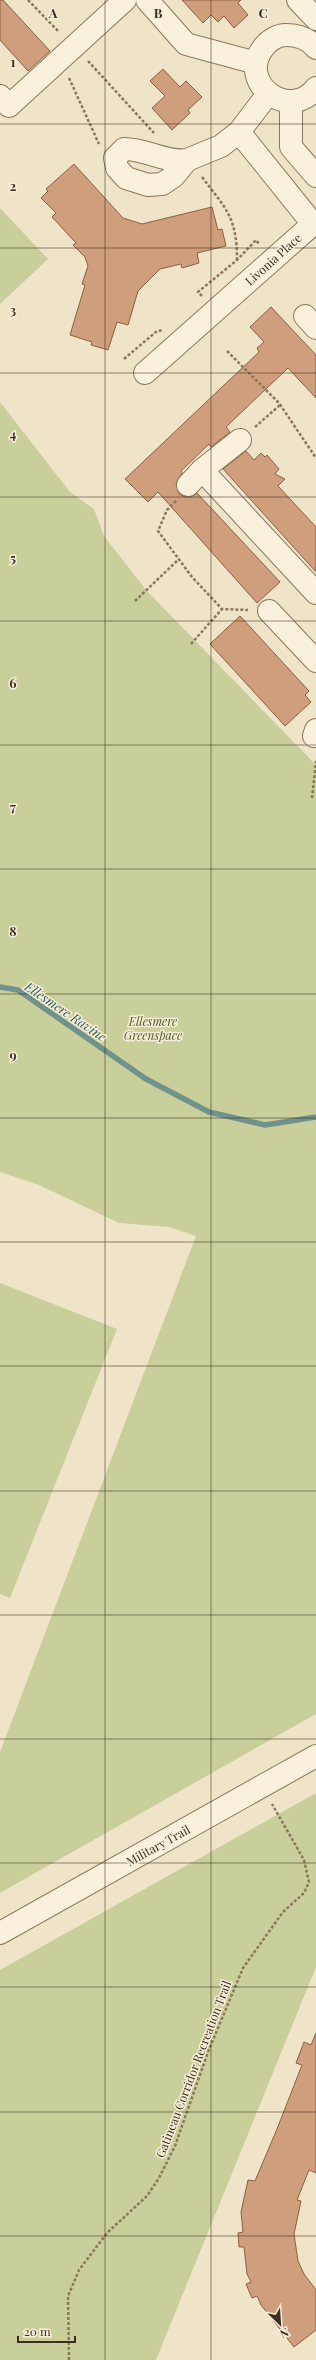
<svg xmlns="http://www.w3.org/2000/svg" width="316" height="2360" font-family="'Playfair Display',serif">
<style>
.green{fill:#c9cf9b}
.lines{fill:none;stroke-linecap:round;stroke-linejoin:round}
.stream{stroke:#6f938a;stroke-width:5.5}
.building{fill:#cf9f7d;stroke:#8d5f41}
.minor-casing{stroke:#8d765c;stroke-width:24}
.path{stroke:#8d765c;stroke-width:2.5;stroke-dasharray:3 2;stroke-linecap:butt}
.minor{stroke:#faf1dc;stroke-width:22}
.grid{fill:none;stroke:#3d2e20;stroke-width:1;stroke-opacity:0.55}
.labels{text-anchor:middle;dominant-baseline:central;stroke-width:3;stroke-linejoin:round;paint-order:stroke}
.street-label{font-size:12px;fill:#3d2e20;stroke:#f7eed8}
.park-label{font-size:12px;font-style:italic;fill:#4d5a26;stroke:#f7eed8}
.water-label{font-size:13px;font-style:italic;fill:#2f5d5a;stroke:#f7eed8}
.grid-label{font-size:13px;text-anchor:middle;font-weight:bold;fill:#3d2e20;stroke:#f7eed8;stroke-width:3;stroke-linejoin:round;paint-order:stroke}
</style>
<rect width="100%" height="100%" fill="#f0e4c8"/>
<g class="green">
<polygon points="0,208 48,259 0,304"/>
<polygon points="0,402 70,492 94,509 104,536 147,591 316,765 316,1714 0,1893 0,1752 196,1236 169,1227 119,1223 39,1185 0,1172"/>
<polygon points="0,1283 117,1329 10,1598 0,1594"/>
<polygon points="316,1793 316,1967 156,2360 0,2360 0,1970"/>
</g>
<g class="lines">
<polyline class="stream" points="0,987 18,990 146,1079 209,1112 265,1125 316,1117"/>
</g>
<g class="building">
<polygon points="0,0 3,0 50,51 28,71 0,40"/>
<polygon points="182,0 241,0 238,3 248,15 234,28 224,16 218,22 211,15 203,23"/>
<polygon points="163,69 180,87 186,81 202,97 188,110 190,113 172,130 152,108 165,96 150,81"/>
<polygon points="74,164 123,218 142,224 212,207 218,230 222,229 226,246 197,253 199,263 182,268 181,264 160,269 138,291 128,325 117,322 108,350 91,345 92,342 70,335 85,285 82,284 88,266 85,257 73,245 76,243 52,217 56,213 41,198 48,191 46,189"/>
<polygon points="271,307 316,355 316,398 288,368 226,427 230,432 211,447 209,444 181,471 182,473 176,483 179,494 185,497 191,497 197,493 280,582 257,603 158,492 148,502 125,479 259,352 257,348 264,342 250,327"/>
<polygon points="246,451 254,460 261,453 265,457 267,455 279,469 275,474 285,479 278,486 316,527 316,572 223,469"/>
<polygon points="240,616 309,691 305,695 311,702 285,726 210,644"/>
<polygon points="316,2033 316,2173 309,2170 297,2200 301,2201 294,2234 298,2261 304,2274 316,2290 316,2330 294,2347 261,2305 257,2296 252,2298 246,2284 251,2282 247,2274 244,2247 239,2247 238,2233 243,2232 241,2212 248,2180 255,2181 277,2129 302,2065 296,2063 304,2042 311,2045"/>
</g>
<g class="lines">
<g class="minor-casing">
<g id="minor">
<polyline points="147,0 186,44 256,63"/>
<polyline points="298,0 316,19"/>
<path d="M316,48C308,38 298,35 286,35C277,35 268,41 263,48C237,83 289,122 316,88"/>
<polyline points="0,96 9,106 125,0"/>
<polyline points="291,102 291,147 316,176"/>
<path d="M187,160C166,163 146,149 124,149L115,158L117,168L126,178L148,185L162,184L174,176L187,160L221,146L239,132L268,94"/>
<polyline points="305,316 316,328"/>
<polyline points="145,373 313,224 239,132"/>
<polyline points="202,470 316,593"/>
<polyline points="188,485 202,470 240,440"/>
<polyline points="269,611 316,661"/>
<polyline points="314,736 316,730"/>
<polyline points="0,1933 316,1756"/>
</g>
</g>
<g class="path">
<polyline points="28,0 59,32"/>
<polyline points="88,61 154,133"/>
<polyline points="69,78 99,144"/>
<path d="M202,177C226,209 237,217 237,260"/>
<polyline points="202,296 198,292 237,260 256,240 259,244"/>
<polyline points="227,351 279,403 316,458"/>
<polyline points="124,359 157,331 163,330"/>
<polyline points="255,427 280,405"/>
<polyline points="176,501 167,510 158,531 192,577 222,609 248,610"/>
<polyline points="135,601 179,559"/>
<polyline points="191,644 222,609"/>
<polyline points="312,798 316,761"/>
<polyline points="69,2360 68,2296 79,2270 107,2233 147,2196 159,2178 175,2146 208,2052 243,1968 283,1912 304,1893 309,1882 304,1860 272,1804"/>
</g>
<use href="#minor" class="minor"/>
</g>
<path class="grid" d="M105,0V2360M211,0V2360M0,124H316M0,248H316M0,373H316M0,497H316M0,621H316M0,745H316M0,869H316M0,994H316M0,1118H316M0,1242H316M0,1366H316M0,1491H316M0,1615H316M0,1739H316M0,1863H316M0,1987H316M0,2112H316M0,2236H316"/>
<g class="labels">
<g class="street-label">
<text transform="translate(273 259) rotate(-42)">Livonia Place</text>
<text transform="translate(158 1845) rotate(-29)">Military Trail</text>
<text transform="translate(193 2069) rotate(-69)">Gatineau Corridor Recreation Trail</text>
</g>
<g class="park-label">
<text x="153" y="1021">Ellesmere<tspan x="153" dy="14">Greenspace</tspan></text>
</g>
<g class="water-label">
<text transform="translate(66 1011) rotate(34)">Ellesmere Ravine</text>
</g>
</g>
<g class="grid-label">
<text x="53" y="18">A</text>
<text x="158" y="18">B</text>
<text x="263" y="18">C</text>
<text x="13" y="67">1</text>
<text x="13" y="191">2</text>
<text x="13" y="315">3</text>
<text x="13" y="439">4</text>
<text x="13" y="563">5</text>
<text x="13" y="688">6</text>
<text x="13" y="812">7</text>
<text x="13" y="936">8</text>
<text x="13" y="1060">9</text>
</g>
<g transform="translate(280 2324) rotate(155)" stroke="#f7eed8" stroke-width="3" paint-order="stroke">
<path d="M0-3L7 15L0 10L-7 15Z" fill="#3d2e20"/>
<text y="-6" font-size="11" font-weight="bold" text-anchor="middle" fill="#3d2e20">N</text>
</g>
<path d="M18 2336v6h57v-6" fill="none" stroke="#3d2e20" stroke-width="2"/>
<text x="24" y="2336" font-size="12" fill="#3d2e20" stroke="#f7eed8" stroke-width="3" paint-order="stroke">20 m</text>
</svg>
